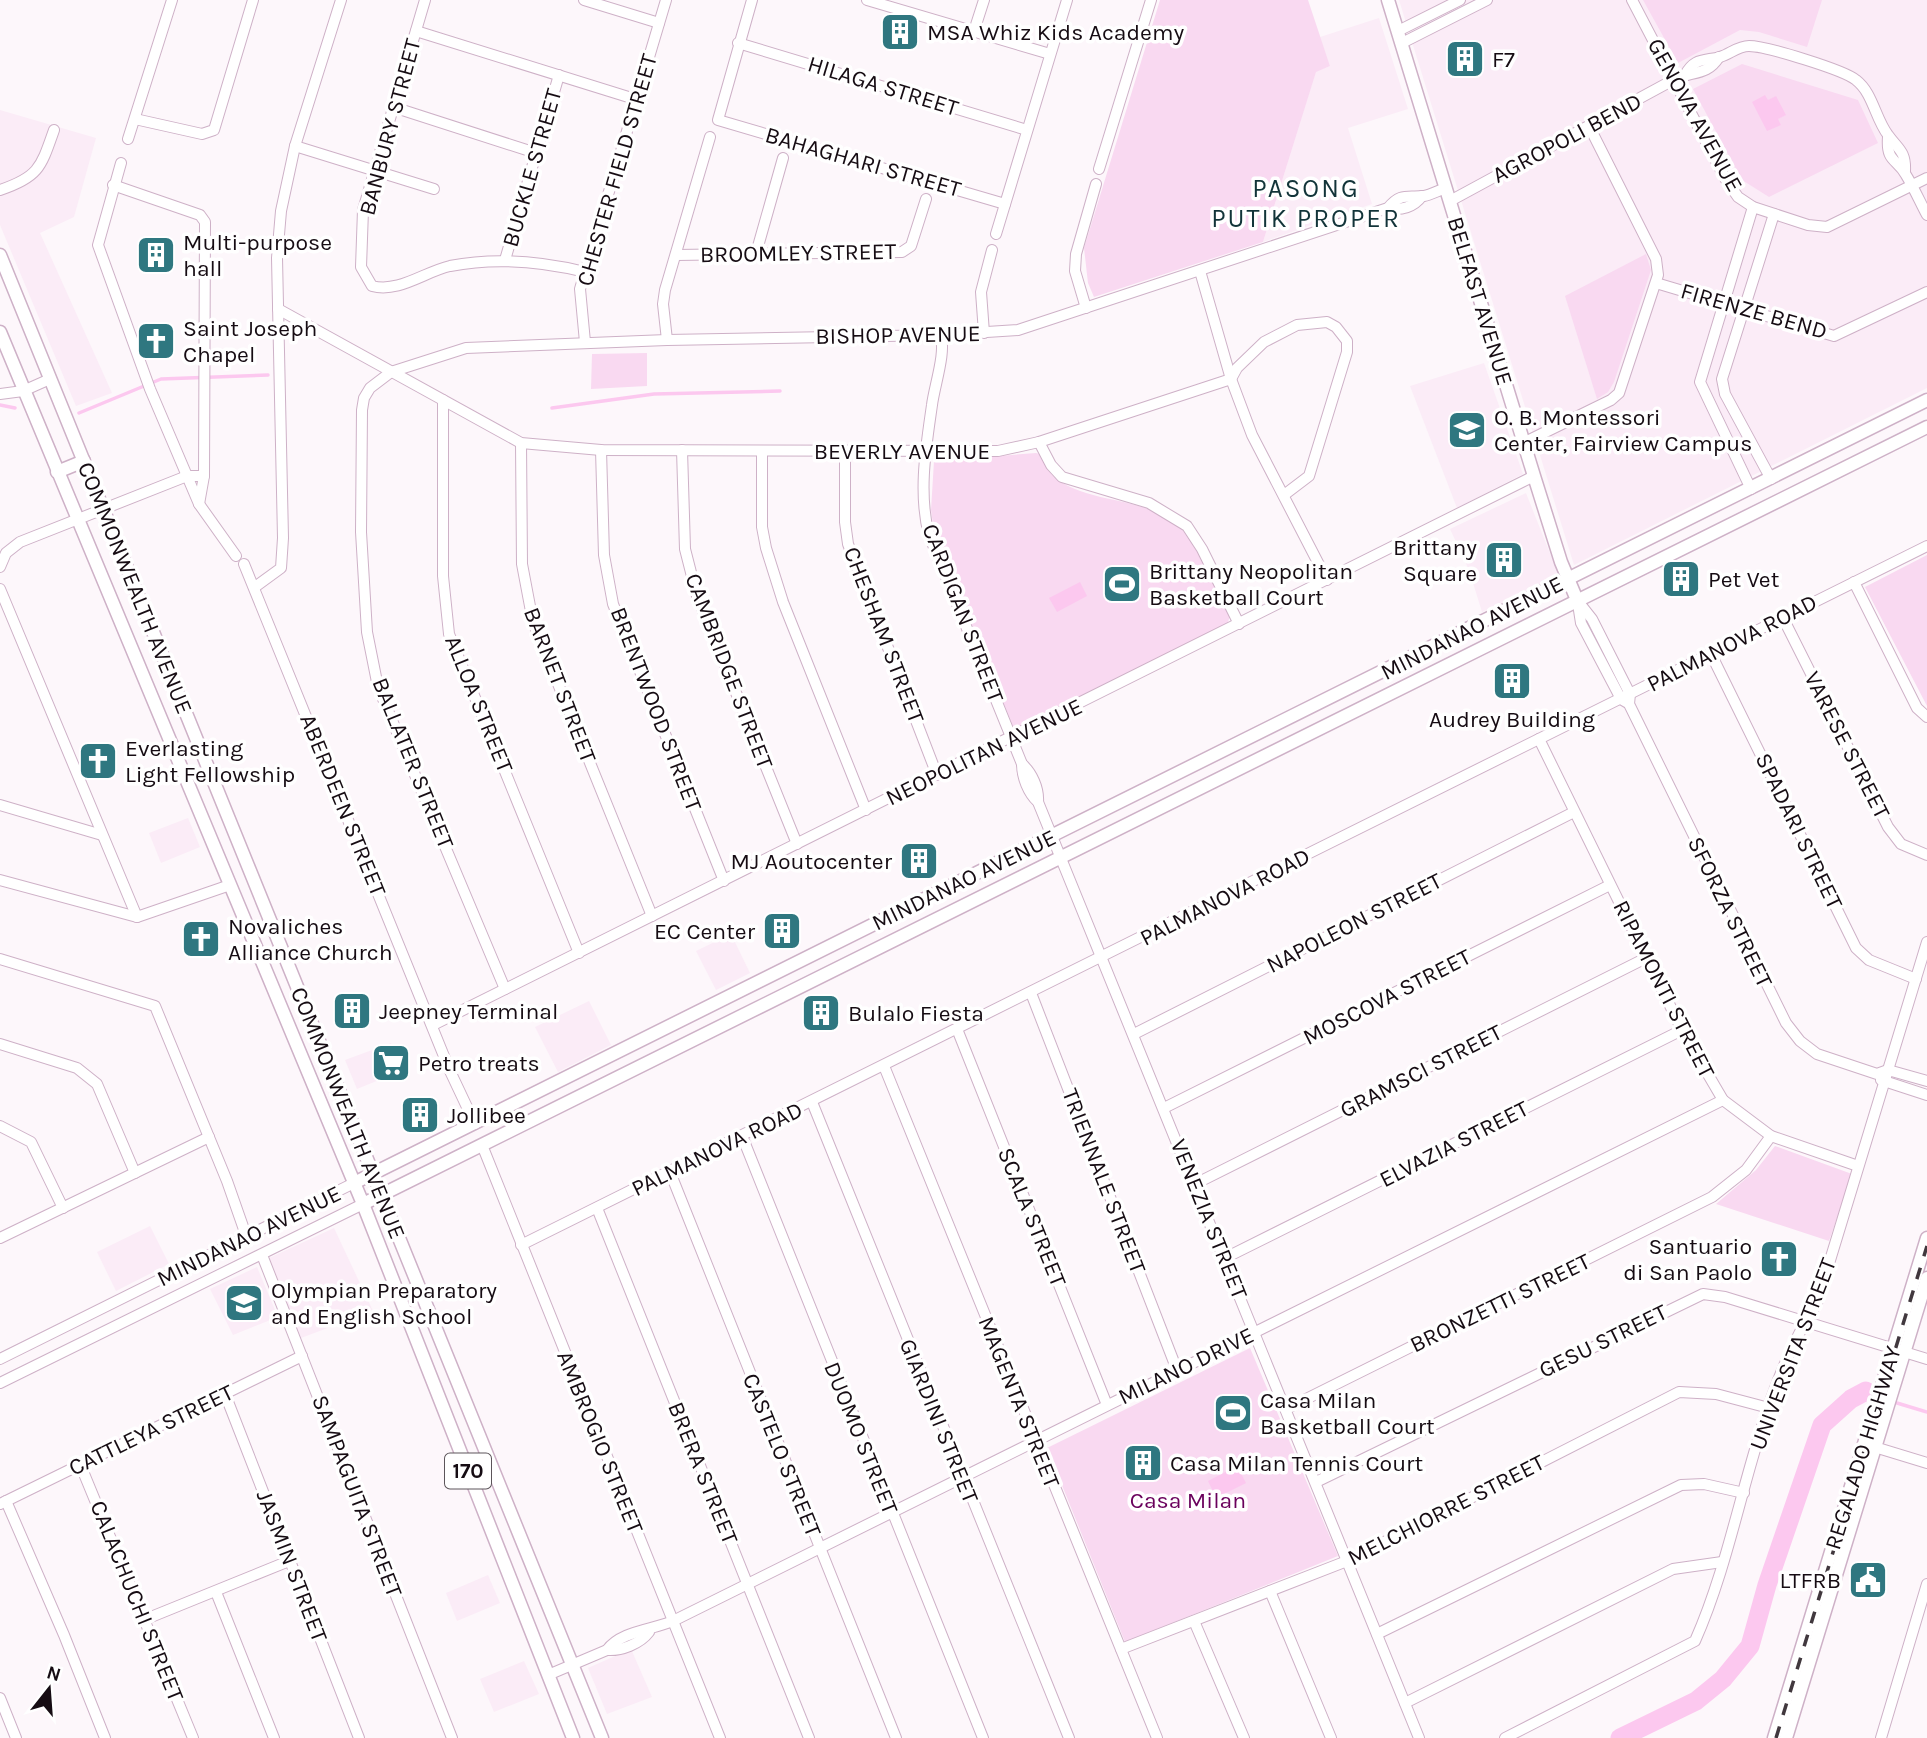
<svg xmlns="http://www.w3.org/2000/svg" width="1927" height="1738" font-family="Karla,sans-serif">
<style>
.built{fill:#fbecf7}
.green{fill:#f9d9f1}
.water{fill:#fcc8ef}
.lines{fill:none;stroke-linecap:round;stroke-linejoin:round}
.stream{stroke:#fcc8ef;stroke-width:3.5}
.river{stroke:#fcc8ef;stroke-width:19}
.minor-casing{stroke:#ceb1c7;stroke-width:12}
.major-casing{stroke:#ceb1c7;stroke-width:15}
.minor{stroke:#fff;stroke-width:10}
.major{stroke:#fff;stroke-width:12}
.rail{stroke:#41383e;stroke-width:3.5;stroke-dasharray:12 12;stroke-linecap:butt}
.labels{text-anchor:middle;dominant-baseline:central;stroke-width:7;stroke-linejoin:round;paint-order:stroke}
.shield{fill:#fff;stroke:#5c555a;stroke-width:2}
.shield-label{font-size:21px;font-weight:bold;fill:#160c13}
.poi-label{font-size:23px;fill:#160c13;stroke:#fff;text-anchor:start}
.street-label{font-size:23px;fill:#160c13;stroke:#fff}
.park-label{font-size:23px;fill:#6a005c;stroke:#fff}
.quarter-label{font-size:26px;letter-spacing:2px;fill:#123439;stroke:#fff}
</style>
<rect width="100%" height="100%" fill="#fdf7fb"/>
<g class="built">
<polygon points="1399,0 1927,0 1927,388 1574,565"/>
<polygon points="1379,18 1408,109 1348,128 1372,204 1263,242 1316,71 1330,66 1320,37"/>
<polygon points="0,110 96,138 74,217 40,233 112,393 76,406 0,225"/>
<polygon points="1484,363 1523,474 1457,508 1410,386"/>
<polygon points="1526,493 1559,576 1482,612 1469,570 1450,529"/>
<polygon points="188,818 200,847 161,863 149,833"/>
<polygon points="731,934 750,973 716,990 696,951"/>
<polygon points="589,1001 611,1045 558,1072 535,1027"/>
<polygon points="391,1043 401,1071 357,1089 345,1060"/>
<polygon points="150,1226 169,1264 116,1291 97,1252"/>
<polygon points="334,1228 373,1311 301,1338 267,1259"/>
<polygon points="257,1267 278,1317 233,1335 210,1289"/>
<polygon points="488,1575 500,1603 457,1621 446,1593"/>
<polygon points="631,1649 652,1697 607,1714 588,1668"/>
<polygon points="524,1661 539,1694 494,1712 480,1679"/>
</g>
<g class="green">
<polygon points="1160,0 1308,0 1330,66 1316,72 1263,242 1094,297 1088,283 1084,248"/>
<polygon points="1643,0 1822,0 1807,47 1759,32 1740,30 1678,63"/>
<polygon points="1742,64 1858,100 1878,143 1769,197 1742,180 1693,89"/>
<polygon points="1646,254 1651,270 1614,382 1608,392 1597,399 1565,296"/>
<polygon points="647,353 647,386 591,389 592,354"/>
<path d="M1036,453L1040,454C1044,462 1048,471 1054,477C1084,502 1137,497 1171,520C1201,541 1214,584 1230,616L1227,625L1014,729L934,531L931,510L934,461Z"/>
<polygon points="1927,555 1927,706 1865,587"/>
<polygon points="1775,1146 1852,1174 1829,1241 1716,1204 1756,1170"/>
<polygon points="1250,1348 1338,1556 1125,1642 1047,1448"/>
</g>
<g class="water">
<polygon points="1765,95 1768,100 1776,96 1786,115 1778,119 1781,125 1767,131 1752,102"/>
<polygon points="1080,582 1087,596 1057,612 1049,598"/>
<polygon points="1237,1466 1246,1483 1224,1494 1222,1505 1212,1505 1209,1499 1213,1491 1208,1481"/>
<polygon points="1691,1703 1689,1708 1627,1738 1611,1738 1681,1704"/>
</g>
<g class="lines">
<g class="stream">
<polyline points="0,405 15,408"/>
<polyline points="552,408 654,394 780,391"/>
<polyline points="79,413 161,379 268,375"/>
<polyline points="1897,1403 1927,1412"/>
</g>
<polyline class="river" points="1620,1738 1696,1701 1723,1679 1750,1646 1767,1585 1822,1425 1851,1399 1866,1391"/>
<g class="minor-casing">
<g id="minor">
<path d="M425,0L363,210L361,267L372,286C399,293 424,272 450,266C496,257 540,261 585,272"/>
<polyline points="584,0 659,23"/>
<polyline points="752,0 718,120 1005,204"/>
<polyline points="867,0 1050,54"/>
<polyline points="1632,0 1726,180 1738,197 1753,207 1808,225 1827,227 1927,178"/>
<polyline points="416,31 638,100"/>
<polyline points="974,31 984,0"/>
<polyline points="1398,31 1460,0"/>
<polyline points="738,43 1027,130"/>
<polyline points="1402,43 1487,0"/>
<path d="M1685,75C1694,58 1703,61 1720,57C1730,54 1738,46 1749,46C1766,46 1844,70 1856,80C1873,93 1875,118 1888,135C1898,149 1906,151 1905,171"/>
<polyline points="393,107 536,153"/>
<polyline points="135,119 202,134 214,130 253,0"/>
<path d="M1888,137C1886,163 1897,158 1906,175C1914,188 1920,202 1927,215"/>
<polyline points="128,139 172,0"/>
<polyline points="295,146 434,189"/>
<polyline points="121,163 98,245 150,389 199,504 236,556"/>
<polyline points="1099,169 1151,0"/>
<polyline points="113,185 200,215 205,222 204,476 199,504"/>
<path d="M0,190C39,177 41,167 54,130"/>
<path d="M1450,201L1675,79C1693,71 1707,76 1719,57"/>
<path d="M1388,208C1401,211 1414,207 1422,196"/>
<polyline points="996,234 1067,0"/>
<polyline points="676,255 902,252 911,246 926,199"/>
<polyline points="755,257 783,158"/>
<polyline points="505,260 559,75"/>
<polyline points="1200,271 1231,379 1252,435 1327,580"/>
<polyline points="1656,283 1834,336 1927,292"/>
<polyline points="1086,308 1075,271 1076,254 1096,184"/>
<polyline points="278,309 521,443 601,450 998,451 1039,442 1231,379 1237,368 1264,342 1297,325 1327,322 1336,327 1347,341 1347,352 1309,476 1284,495"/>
<polyline points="984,333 981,292 992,250"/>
<path d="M940,335C947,350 934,387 932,405C926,447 918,493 929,535L1022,764C1022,777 1028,793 1038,802L1419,1738"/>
<polyline points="667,340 663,304 665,290 710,137"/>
<polyline points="585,342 580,289 666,0"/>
<polyline points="0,394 23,391 50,379"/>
<polyline points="443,400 443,576 449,634 579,953"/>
<polyline points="1039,442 1051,465 1062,477 1149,503 1187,526 1202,549 1239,624"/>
<polyline points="521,443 522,564 533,622 652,916"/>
<polyline points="1523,443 1611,400 1619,393 1658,275 1656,259 1589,126"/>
<polyline points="601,450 604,555 613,604 724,881"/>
<polyline points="682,450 685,549 697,596 797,844"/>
<polyline points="762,451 762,527 766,548 783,602 866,810"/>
<polyline points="845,451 845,522 848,544 937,775"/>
<polyline points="1771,479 1725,394 1722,379 1774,214"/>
<polyline points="1751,489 1700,382 1753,207"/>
<polyline points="244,564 450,1071 475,1124"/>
<polyline points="0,567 6,553 20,542 187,476 204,476"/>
<polyline points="1854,582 1917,708 1927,717"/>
<polyline points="255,587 281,568 283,538 277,258 281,211 295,146 341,0"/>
<polyline points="0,589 137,917"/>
<polyline points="1577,600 1592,619 1630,694 1629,704 1786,1023 1800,1041 1817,1054 1877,1074 1888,1070 1927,1081"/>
<polyline points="1578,604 1581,623 1621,699 1626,702"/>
<polyline points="1783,618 1888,827 1901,844 1927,855"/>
<polyline points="1711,654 1856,948 1869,960 1916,979"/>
<polyline points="1539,739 1682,1030 1723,1100 1771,1136 1858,1166"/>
<path d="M1022,764C1032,773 1039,788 1038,802"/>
<polyline points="0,805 102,835"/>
<polyline points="0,880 137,917 230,885"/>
<polyline points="0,959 155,1006 227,1181 247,1238"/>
<path d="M505,989L378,687L367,632L361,532L362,410L364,398L370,388L391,372L466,348L667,340L940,335L1018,330L1388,208C1401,192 1408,198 1424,196C1431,195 1439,190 1446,188"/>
<polyline points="1031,993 1177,1370"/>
<polyline points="433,1025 1534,476"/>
<polyline points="957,1029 1107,1405"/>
<polyline points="1134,1034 1574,812"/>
<polyline points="0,1044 77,1068 97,1084 135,1173"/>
<polyline points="884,1066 1157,1738"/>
<polyline points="1881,1080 1927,1095"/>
<polyline points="812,1102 1069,1738"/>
<polyline points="1164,1108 1610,885"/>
<polyline points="0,1126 31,1142 63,1208"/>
<polyline points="742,1136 983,1738"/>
<polyline points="482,1145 720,1738"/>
<polyline points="670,1172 896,1738"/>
<polyline points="1195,1184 1646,958"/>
<polyline points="597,1208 809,1738"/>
<polyline points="0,1238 209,1137"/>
<polyline points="521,1245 1927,546"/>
<polyline points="262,1255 452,1738"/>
<polyline points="1225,1258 1682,1030"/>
<polyline points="0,1359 354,1183"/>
<polyline points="0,1383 363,1204"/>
<polyline points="225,1394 359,1738"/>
<polyline points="1286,1409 1712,1197 1746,1170 1771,1136"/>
<polyline points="1868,1445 1927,1463"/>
<polyline points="80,1464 193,1738"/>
<polyline points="1316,1482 1703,1294 1725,1297 1927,1359"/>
<polyline points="6,1501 64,1635 105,1738"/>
<polyline points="0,1504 302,1356"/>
<polyline points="1270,1591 1331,1738"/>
<polyline points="216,1592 274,1738"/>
<polyline points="146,1619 289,1561"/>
<polyline points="1194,1621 1244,1738"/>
<polyline points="1377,1634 1681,1485 1704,1484 1744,1493"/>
<polyline points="1121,1649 1347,1561 1679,1392 1716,1394 1769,1408"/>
<path d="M607,1650C621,1651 640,1644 649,1632"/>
<path d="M548,1675L607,1650C621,1631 652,1630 673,1621L1723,1100"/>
<polyline points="0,1698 16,1738"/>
<polyline points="1405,1703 1673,1569 1722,1562"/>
<path d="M1505,1738L1695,1641C1743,1533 1751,1404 1817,1303L1927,942"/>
<polyline points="1881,1738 1927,1584"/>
</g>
</g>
<g class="major-casing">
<g id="major">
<polyline points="1388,0 1534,476 1561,562 1577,600"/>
<polyline points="0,255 602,1738"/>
<polyline points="0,332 363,1204 573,1738"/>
<polyline points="57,472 84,461"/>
<polyline points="354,1183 1927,400"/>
<polyline points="363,1204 1927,427"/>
<polyline points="1774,1738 1927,1238"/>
<polyline points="1786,1738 1927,1278"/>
</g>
</g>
<use href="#minor" class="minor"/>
<use href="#major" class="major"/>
<polyline class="rail" points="1776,1738 1927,1246"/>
</g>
<defs>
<g id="building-square" transform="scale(2.0125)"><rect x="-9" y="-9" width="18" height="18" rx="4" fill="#2f7780" stroke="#fff"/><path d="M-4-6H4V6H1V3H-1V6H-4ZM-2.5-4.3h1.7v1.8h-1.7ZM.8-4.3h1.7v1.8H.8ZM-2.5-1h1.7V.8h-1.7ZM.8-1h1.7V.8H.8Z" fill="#fff"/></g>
<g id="church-square" transform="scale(2.0125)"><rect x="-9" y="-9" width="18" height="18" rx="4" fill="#2f7780" stroke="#fff"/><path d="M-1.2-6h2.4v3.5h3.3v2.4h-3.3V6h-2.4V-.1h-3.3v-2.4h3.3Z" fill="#fff"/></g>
<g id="school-square" transform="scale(2.0125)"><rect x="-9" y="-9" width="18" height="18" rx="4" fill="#2f7780" stroke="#fff"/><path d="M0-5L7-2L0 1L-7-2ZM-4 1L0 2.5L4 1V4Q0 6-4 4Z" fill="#fff"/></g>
<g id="stadium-square" transform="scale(2.0125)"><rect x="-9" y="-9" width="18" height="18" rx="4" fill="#2f7780" stroke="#fff"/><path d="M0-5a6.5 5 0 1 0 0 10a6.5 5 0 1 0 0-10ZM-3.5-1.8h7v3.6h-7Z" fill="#fff"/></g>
<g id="supermarket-square" transform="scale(2.0125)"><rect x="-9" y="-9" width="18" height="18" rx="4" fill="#2f7780" stroke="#fff"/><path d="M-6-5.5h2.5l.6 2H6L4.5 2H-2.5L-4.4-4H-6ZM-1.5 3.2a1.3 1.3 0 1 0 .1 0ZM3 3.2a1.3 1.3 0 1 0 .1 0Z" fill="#fff"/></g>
<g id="civic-square" transform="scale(2.0125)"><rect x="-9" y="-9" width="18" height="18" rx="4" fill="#2f7780" stroke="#fff"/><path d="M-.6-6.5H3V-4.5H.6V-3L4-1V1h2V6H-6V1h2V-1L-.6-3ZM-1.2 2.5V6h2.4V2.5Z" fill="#fff"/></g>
</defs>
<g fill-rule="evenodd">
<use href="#building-square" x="900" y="32"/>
<use href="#building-square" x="1465" y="59"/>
<use href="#building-square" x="156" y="255"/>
<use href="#church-square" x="156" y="341"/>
<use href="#school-square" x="1467" y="430"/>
<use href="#building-square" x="1504" y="560"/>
<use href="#building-square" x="1681" y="579"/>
<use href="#stadium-square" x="1122" y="584"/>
<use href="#building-square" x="1512" y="681"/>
<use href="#church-square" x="98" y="761"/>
<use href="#building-square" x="919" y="861"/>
<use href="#building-square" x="782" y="931"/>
<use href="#church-square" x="201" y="939"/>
<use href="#building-square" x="352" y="1011"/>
<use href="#building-square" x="821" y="1013"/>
<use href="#supermarket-square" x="391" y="1063"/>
<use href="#building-square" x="420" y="1115"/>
<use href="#church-square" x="1779" y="1259"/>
<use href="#school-square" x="244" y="1303"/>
<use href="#stadium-square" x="1233" y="1413"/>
<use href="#building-square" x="1143" y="1463"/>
<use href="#civic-square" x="1868" y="1580"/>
</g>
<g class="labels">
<rect class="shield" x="445" y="1453.5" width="46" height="35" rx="5"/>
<g class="shield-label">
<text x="468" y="1471">170</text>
</g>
<g class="poi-label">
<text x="927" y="32">MSA Whiz Kids Academy</text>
<text x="1492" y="59">F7</text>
<text x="183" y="242">Multi-purpose<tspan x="183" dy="26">hall</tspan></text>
<text x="183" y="328">Saint Joseph<tspan x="183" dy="26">Chapel</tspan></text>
<text x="1494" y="417">O. B. Montessori<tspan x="1494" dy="26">Center, Fairview Campus</tspan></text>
<text x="1477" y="547" text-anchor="end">Brittany<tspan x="1477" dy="26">Square</tspan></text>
<text x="1149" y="571">Brittany Neopolitan<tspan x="1149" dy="26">Basketball Court</tspan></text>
<text x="1708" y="579">Pet Vet</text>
<text x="1512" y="719" text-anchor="middle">Audrey Building</text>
<text x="125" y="748">Everlasting<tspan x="125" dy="26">Light Fellowship</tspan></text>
<text x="892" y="861" text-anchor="end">MJ Aoutocenter</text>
<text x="228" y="926">Novaliches<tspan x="228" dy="26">Alliance Church</tspan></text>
<text x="755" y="931" text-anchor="end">EC Center</text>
<text x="379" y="1011">Jeepney Terminal</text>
<text x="848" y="1013">Bulalo Fiesta</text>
<text x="418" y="1063">Petro treats</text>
<text x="447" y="1115">Jollibee</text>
<text x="1752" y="1246" text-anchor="end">Santuario<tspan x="1752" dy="26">di San Paolo</tspan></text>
<text x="271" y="1290">Olympian Preparatory<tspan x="271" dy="26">and English School</tspan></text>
<text x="1260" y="1400">Casa Milan<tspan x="1260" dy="26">Basketball Court</tspan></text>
<text x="1170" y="1463">Casa Milan Tennis Court</text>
<text x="1841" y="1580" text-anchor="end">LTFRB</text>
</g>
<g class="street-label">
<text transform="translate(883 86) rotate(17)">HILAGA STREET</text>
<text transform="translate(1695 115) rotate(61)">GENOVA AVENUE</text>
<text transform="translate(390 127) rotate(-75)">BANBURY STREET</text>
<text transform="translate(1567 138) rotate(-28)">AGROPOLI BEND</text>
<text transform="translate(863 162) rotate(16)">BAHAGHARI STREET</text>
<text transform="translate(532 168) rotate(-74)">BUCKLE STREET</text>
<text transform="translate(617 170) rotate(-74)">CHESTER FIELD STREET</text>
<text transform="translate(798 253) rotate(-1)">BROOMLEY STREET</text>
<text transform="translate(1480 301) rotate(73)">BELFAST AVENUE</text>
<text transform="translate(1754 311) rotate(16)">FIRENZE BEND</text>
<text transform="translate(898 335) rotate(-1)">BISHOP AVENUE</text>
<text x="902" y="451">BEVERLY AVENUE</text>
<text transform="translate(135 588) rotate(68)">COMMONWEALTH AVENUE</text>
<text transform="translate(963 613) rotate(69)">CARDIGAN STREET</text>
<text transform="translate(1472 628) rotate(-27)">MINDANAO AVENUE</text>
<text transform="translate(884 635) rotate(69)">CHESHAM STREET</text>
<text transform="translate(1732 643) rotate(-27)">PALMANOVA ROAD</text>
<text transform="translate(729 671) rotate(69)">CAMBRIDGE STREET</text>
<text transform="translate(560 685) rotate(69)">BARNET STREET</text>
<text transform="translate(479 704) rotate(68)">ALLOA STREET</text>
<text transform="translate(656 709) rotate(69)">BRENTWOOD STREET</text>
<text transform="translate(1847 745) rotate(63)">VARESE STREET</text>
<text transform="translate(984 752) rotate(-26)">NEOPOLITAN AVENUE</text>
<text transform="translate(413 763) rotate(68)">BALLATER STREET</text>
<text transform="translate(343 805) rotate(68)">ABERDEEN STREET</text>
<text transform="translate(1799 831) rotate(64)">SPADARI STREET</text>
<text transform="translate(964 880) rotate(-26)">MINDANAO AVENUE</text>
<text transform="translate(1225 897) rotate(-27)">PALMANOVA ROAD</text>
<text transform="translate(1730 912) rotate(64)">SFORZA STREET</text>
<text transform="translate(1354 923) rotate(-27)">NAPOLEON STREET</text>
<text transform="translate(1664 989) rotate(63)">RIPAMONTI STREET</text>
<text transform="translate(1387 997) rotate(-27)">MOSCOVA STREET</text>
<text transform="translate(1421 1071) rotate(-27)">GRAMSCI STREET</text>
<text transform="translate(348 1113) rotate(68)">COMMONWEALTH AVENUE</text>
<text transform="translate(1454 1144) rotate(-27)">ELVAZIA STREET</text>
<text transform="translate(717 1149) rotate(-26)">PALMANOVA ROAD</text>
<text transform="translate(1104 1181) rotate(69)">TRIENNALE STREET</text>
<text transform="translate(1032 1217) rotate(68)">SCALA STREET</text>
<text transform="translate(1209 1219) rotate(68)">VENEZIA STREET</text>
<text transform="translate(249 1236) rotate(-26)">MINDANAO AVENUE</text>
<text transform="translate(1500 1303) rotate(-26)">BRONZETTI STREET</text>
<text transform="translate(1603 1341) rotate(-26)">GESU STREET</text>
<text transform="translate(1793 1354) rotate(-69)">UNIVERSITA STREET</text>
<text transform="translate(1186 1366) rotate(-26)">MILANO DRIVE</text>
<text transform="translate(1019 1402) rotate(68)">MAGENTA STREET</text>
<text transform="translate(939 1421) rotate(68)">GIARDINI STREET</text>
<text transform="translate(151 1430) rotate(-26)">CATTLEYA STREET</text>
<text transform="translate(861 1438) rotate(68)">DUOMO STREET</text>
<text transform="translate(600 1442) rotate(68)">AMBROGIO STREET</text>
<text transform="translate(1863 1448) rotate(-73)">REGALADO HIGHWAY</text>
<text transform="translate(782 1455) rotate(68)">CASTELO STREET</text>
<text transform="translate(703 1473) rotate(68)">BRERA STREET</text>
<text transform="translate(357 1496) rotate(69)">SAMPAGUITA STREET</text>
<text transform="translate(1446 1510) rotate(-27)">MELCHIORRE STREET</text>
<text transform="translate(292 1566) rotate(69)">JASMIN STREET</text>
<text transform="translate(137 1601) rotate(68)">CALACHUCHI STREET</text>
</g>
<g class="park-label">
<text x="1188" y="1500">Casa Milan</text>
</g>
<g class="quarter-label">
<text x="1306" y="188">PASONG<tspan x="1306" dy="30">PUTIK PROPER</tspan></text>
</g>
</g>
<g transform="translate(49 1689) rotate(17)" stroke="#ffffff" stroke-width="5" paint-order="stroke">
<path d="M0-5L12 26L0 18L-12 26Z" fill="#160c13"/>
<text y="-10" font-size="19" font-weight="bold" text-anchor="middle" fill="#160c13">N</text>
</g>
</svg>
